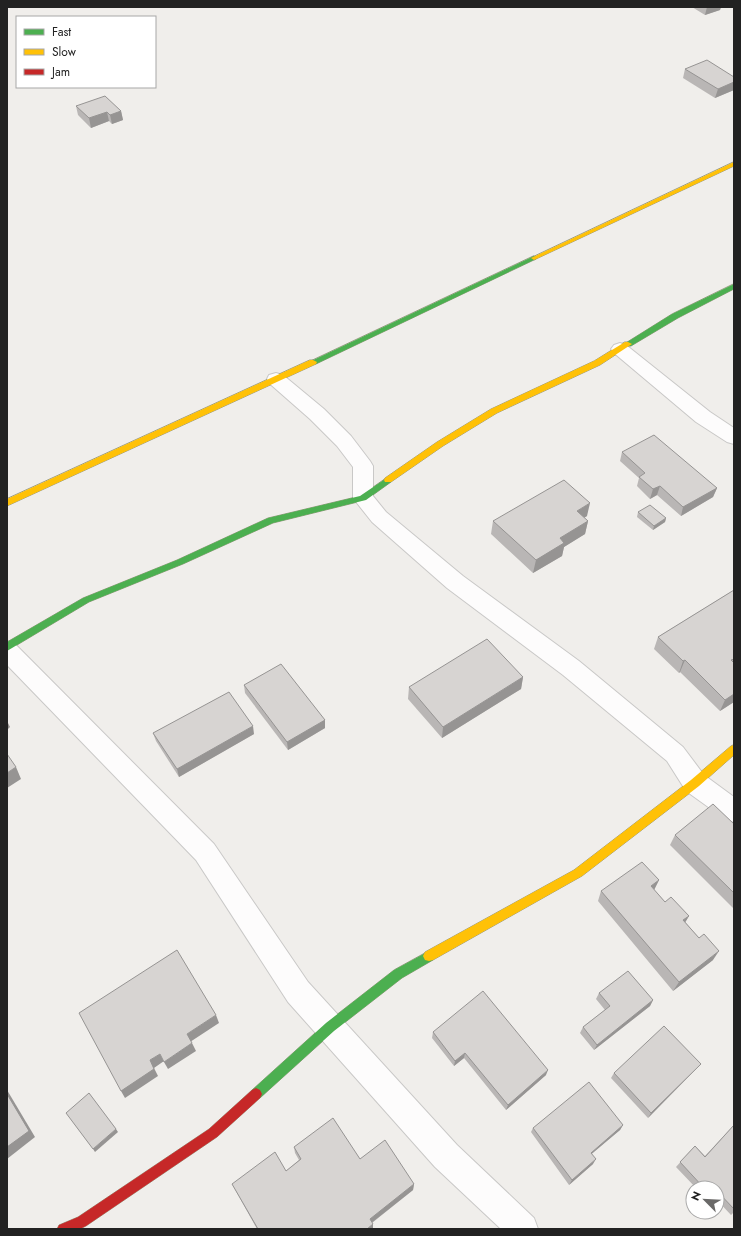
<svg xmlns="http://www.w3.org/2000/svg" width="741" height="1236" font-family="Jost,sans-serif">
<style>
.lines{fill:none;stroke-linecap:round;stroke-linejoin:round}
.street-casing{stroke:#c9c8c7;stroke-width:2}
.fast-casing{stroke:#999a82;stroke-width:1}
.slow-casing{stroke:#999a82;stroke-width:1}
.jam-casing{stroke:#999a82;stroke-width:1}
.street{fill:#fdfcfc;fill-rule:evenodd}
.fast{fill:#4caf50;fill-rule:evenodd}
.slow{fill:#ffc107;fill-rule:evenodd}
.jam{fill:#c62828;fill-rule:evenodd}
.wall{fill:#b9b6b5}
.shaded-wall{fill:#969493}
.building{fill:#d7d4d2;stroke:#969493}
</style>
<rect width="100%" height="100%" fill="#f0eeeb"/>
<g class="lines">
<g class="street-casing">
<g id="street">
<polygon points="620,343 626,345 710,412 734,428 734,444 727,442 696,422 614,353 611,349 614,345"/>
<polygon points="276,373 283,375 324,409 351,436 370,461 373,466 373,496 386,512 463,576 579,661 683,747 704,775 734,797 734,822 725,819 686,791 667,761 563,675 447,588 372,522 353,498 353,467 337,446 310,419 269,383 267,379 269,375"/>
<polygon points="7,641 15,644 214,844 308,982 457,1145 534,1218 538,1229 501,1229 435,1167 288,1002 196,860 7,665"/>
</g>
</g>
<g class="fast-casing">
<g id="fast">
<polygon points="534,256 537,258 536,259 316,364 313,364 309,362"/>
<polygon points="734,284 734,289 678,318 631,346 628,346 624,344 672,314"/>
<polygon points="388,477 391,478 392,480 391,482 366,500 273,523 183,564 89,602 7,651 7,642 83,598 177,560 268,518 360,496"/>
<polygon points="429,951 433,952 435,956 433,960 402,978 334,1031 260,1098 256,1100 252,1098 250,1094 252,1090 326,1023 394,970"/>
</g>
</g>
<g class="slow-casing">
<g id="slow">
<polygon points="734,162 734,166 536,259 534,260 531,258"/>
<polygon points="625,342 628,342 632,344 600,365 497,413 443,446 391,482 385,482 384,480 385,478 437,442 491,409 594,361"/>
<polygon points="310,360 313,360 317,362 316,364 7,506 7,499"/>
<polygon points="734,745 734,755 699,786 582,876 433,960 429,961 425,960 423,956 425,952 574,870 691,780 731,746"/>
</g>
</g>
<g class="jam-casing">
<polygon id="jam" points="256,1088 260,1090 262,1094 260,1098 217,1137 86,1226 80,1229 57,1229 59,1225 78,1217 209,1129 252,1090"/>
</g>
<use href="#street" class="street"/>
<use href="#fast" class="fast"/>
<use href="#slow" class="slow"/>
<use href="#jam" class="jam"/>
</g>
<g class="wall">
<polygon points="692,7 721,7 720,10 705,15"/>
<polygon points="685,69 734,77 734,90 715,98 683,78"/>
<polygon points="76,106 121,111 123,120 112,124 109,121 91,128 78,115"/>
<polygon points="622,452 717,488 713,497 681,516 657,495 650,499 637,486 639,478 620,461"/>
<polygon points="638,512 666,518 665,522 653,530 637,517"/>
<polygon points="587,516 584,518 588,521 585,534 564,547 562,556 533,573 491,534 493,521"/>
<polygon points="734,590 734,702 720,711 680,672 679,673 654,649 658,637"/>
<polygon points="523,677 521,689 442,738 408,699 409,687"/>
<polygon points="244,685 325,720 325,728 288,750 245,693"/>
<polygon points="153,733 254,734 179,777 156,741"/>
<polygon points="734,824 734,909 670,845 675,835"/>
<polygon points="659,880 654,890 665,902 689,916 685,922 699,938 713,960 673,991 598,901 601,891"/>
<polygon points="599,993 653,1000 650,1006 594,1050 580,1033 583,1027 605,1010 596,999"/>
<polygon points="433,1032 546,1075 506,1110 464,1058 454,1066 432,1038"/>
<polygon points="696,1069 648,1118 611,1078 614,1073"/>
<polygon points="623,1125 620,1130 591,1154 593,1164 569,1185 531,1132 533,1128"/>
<polygon points="734,1125 734,1212 731,1215 717,1200 717,1188 696,1188 676,1167 695,1146 705,1156"/>
<polygon points="294,1147 360,1159 414,1184 413,1190 372,1223 373,1229 257,1229 232,1184 286,1171 299,1160 295,1153"/>
</g>
<g class="shaded-wall">
<polygon points="707,7 721,7 720,10 705,15"/>
<polygon points="734,82 734,90 715,98 718,89"/>
<polygon points="121,111 123,120 112,124 110,115"/>
<polygon points="107,112 109,121 91,128 89,118"/>
<polygon points="660,486 657,495 650,499 653,489"/>
<polygon points="717,488 713,497 681,516 683,507"/>
<polygon points="590,503 587,516 574,524 577,511"/>
<polygon points="666,518 665,522 653,530 654,526"/>
<polygon points="588,521 585,534 564,547 562,556 533,573 536,560 560,538"/>
<polygon points="685,660 680,672 679,673 683,661"/>
<polygon points="523,677 521,689 442,738 443,727"/>
<polygon points="734,694 734,702 720,711 725,700"/>
<polygon points="325,720 325,728 288,750 287,742"/>
<polygon points="7,721 10,727 7,730"/>
<polygon points="253,726 254,734 179,777 177,769"/>
<polygon points="16,767 21,779 7,788 7,773"/>
<polygon points="659,880 654,890 651,886"/>
<polygon points="689,916 683,926 683,920"/>
<polygon points="719,951 713,960 673,991 679,982"/>
<polygon points="653,1000 650,1006 594,1050 597,1045"/>
<polygon points="216,1015 219,1023 190,1042 187,1034"/>
<polygon points="192,1043 196,1051 168,1069 164,1062"/>
<polygon points="465,1053 464,1058 454,1066 455,1061"/>
<polygon points="160,1054 164,1061 154,1068 158,1076 125,1098 121,1091 150,1060"/>
<polygon points="701,1064 696,1069 648,1118 651,1113"/>
<polygon points="548,1070 546,1075 506,1110 508,1105"/>
<polygon points="7,1090 35,1137 7,1159"/>
<polygon points="623,1125 620,1130 588,1157 591,1153"/>
<polygon points="116,1129 118,1132 95,1152 93,1149"/>
<polygon points="596,1159 593,1164 569,1185 572,1180"/>
<polygon points="414,1184 413,1190 370,1224 370,1219"/>
<polygon points="373,1224 373,1229 367,1229"/>
</g>
<g class="building">
<polygon points="707,60 734,77 734,82 718,89 685,69"/>
<polygon points="105,96 121,111 110,115 107,112 89,118 76,106"/>
<polygon points="654,435 717,488 683,507 660,486 653,489 639,477 645,473 622,452"/>
<polygon points="564,480 590,503 577,511 588,521 560,538 564,543 536,560 493,521"/>
<polygon points="650,505 666,518 654,526 638,512"/>
<polygon points="734,590 734,659 731,660 734,663 734,694 725,700 685,660 683,661 658,637"/>
<polygon points="487,639 523,677 443,727 409,687"/>
<polygon points="281,664 325,720 287,742 244,685"/>
<polygon points="229,692 253,726 177,769 153,733"/>
<polygon points="7,754 16,767 7,773"/>
<polygon points="713,804 734,824 734,893 675,835"/>
<polygon points="642,862 659,880 651,886 665,902 671,897 689,916 683,920 699,938 704,934 719,951 679,982 601,891"/>
<polygon points="177,950 216,1015 187,1034 192,1043 164,1062 160,1054 150,1060 154,1069 121,1091 79,1013"/>
<polygon points="628,971 653,1000 597,1045 583,1027 610,1006 599,993"/>
<polygon points="483,991 548,1070 508,1105 465,1053 455,1061 433,1032"/>
<polygon points="664,1026 701,1064 651,1113 614,1073"/>
<polygon points="589,1082 623,1125 591,1153 596,1159 572,1180 533,1128"/>
<polygon points="89,1093 116,1129 93,1149 66,1113"/>
<polygon points="7,1094 29,1131 7,1147"/>
<polygon points="333,1118 360,1159 385,1140 414,1184 370,1219 373,1224 367,1229 258,1229 232,1184 275,1152 286,1171 301,1159 294,1147"/>
<polygon points="734,1125 734,1209 717,1191 717,1188 714,1188 711,1184 708,1188 704,1188 680,1162 695,1146 705,1157"/>
</g>
<rect width="741" height="1236" fill="none" stroke="#222222" stroke-width="16"/>
<rect x="16" y="16" width="140" height="72" fill="#ffffff" stroke="#a7a7a7"/>
<rect x="24" y="29" width="20" height="6" fill="#4caf50" stroke="#a7a7a7"/>
<text x="52" y="36" font-size="12" fill="#222222">Fast</text>
<rect x="24" y="49" width="20" height="6" fill="#ffc107" stroke="#a7a7a7"/>
<text x="52" y="56" font-size="12" fill="#222222">Slow</text>
<rect x="24" y="69" width="20" height="6" fill="#c62828" stroke="#a7a7a7"/>
<text x="52" y="76" font-size="12" fill="#222222">Jam</text>
<g transform="translate(705 1200) rotate(294)"><circle r="19" fill="#ffffff" stroke="#a7a7a7"/>
<path d="M0-3L7 15L0 10L-7 15Z" fill="#6a6968"/>
<text y="-6" font-size="11" font-weight="bold" text-anchor="middle" fill="#222222">N</text>
</g>
</svg>
